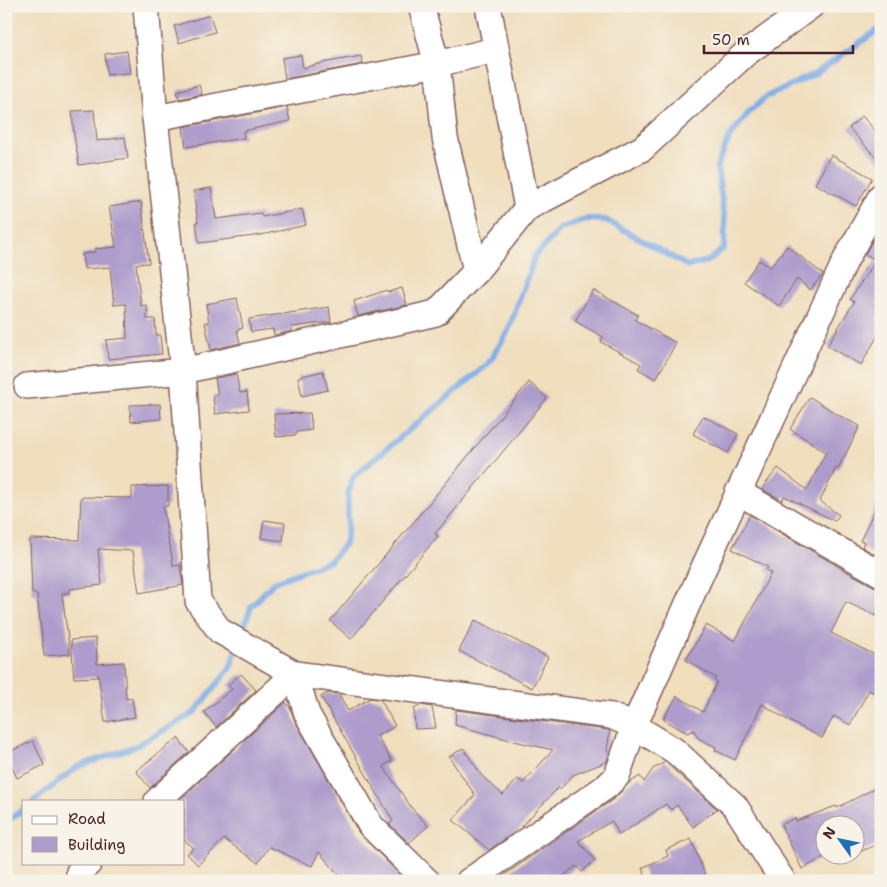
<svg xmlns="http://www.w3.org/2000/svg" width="887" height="887" font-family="'Shantell Sans',sans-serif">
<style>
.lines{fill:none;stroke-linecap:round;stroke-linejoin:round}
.stream{stroke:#7cabe6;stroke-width:6}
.building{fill:#ad9ccc}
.minor-casing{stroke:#84625e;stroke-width:28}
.path{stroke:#84625e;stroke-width:3;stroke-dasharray:1 4;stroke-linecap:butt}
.minor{stroke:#fff;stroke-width:25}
</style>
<rect width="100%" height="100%" fill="#f7f3e8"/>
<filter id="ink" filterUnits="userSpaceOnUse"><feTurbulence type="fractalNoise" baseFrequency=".02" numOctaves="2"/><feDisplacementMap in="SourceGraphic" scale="10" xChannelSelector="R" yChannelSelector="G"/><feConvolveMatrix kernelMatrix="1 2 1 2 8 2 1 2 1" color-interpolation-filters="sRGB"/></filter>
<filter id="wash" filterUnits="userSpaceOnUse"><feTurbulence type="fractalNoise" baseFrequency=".0096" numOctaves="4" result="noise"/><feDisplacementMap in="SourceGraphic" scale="20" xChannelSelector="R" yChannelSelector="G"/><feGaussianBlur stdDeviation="1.12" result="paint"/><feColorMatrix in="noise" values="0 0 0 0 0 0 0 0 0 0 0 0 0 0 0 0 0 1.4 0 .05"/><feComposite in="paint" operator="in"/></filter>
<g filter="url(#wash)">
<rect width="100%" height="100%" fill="#f0debd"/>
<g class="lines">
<g class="stream">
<polyline points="240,638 251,607 274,582 330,561 345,544 348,527 348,494 353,477 488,364 508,331 535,256 561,228 586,219 606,220 688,266 708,261 724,248 725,223 717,166 730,136 749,112 766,97 816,73 881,28"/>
<polyline points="34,801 77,767 136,746 194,713 230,668 237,647"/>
<polyline points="6,822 24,809"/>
</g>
</g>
<g id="blocks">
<g class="building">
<polygon points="210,15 215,32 179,43 174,26"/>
<polygon points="127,51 130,73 107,75 105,54"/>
<polygon points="301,55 303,68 322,63 361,56 363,64 285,79 282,58"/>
<polygon points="199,85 202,94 179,99 177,91"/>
<polygon points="287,107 290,121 243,131 244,138 186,147 183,127"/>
<polygon points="94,110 97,141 125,137 128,158 79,165 74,135 72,111"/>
<polygon points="862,116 881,137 881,163 849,128"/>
<polygon points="831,155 872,178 856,206 815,184"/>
<polygon points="211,188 216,219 261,213 262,217 302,209 306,225 261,235 199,243 196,222 198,222 193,191"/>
<polygon points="141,202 149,263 136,264 141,306 147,305 147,319 155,319 156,335 160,335 162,354 108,359 106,340 127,338 126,304 114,305 110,267 84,269 82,254 95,252 95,249 116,247 109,207"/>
<polygon points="881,226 881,330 861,365 827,346 854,302 850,299 876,260 865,254"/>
<polygon points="787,246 823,274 810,290 797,279 779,306 744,282 759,260 770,267"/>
<polygon points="402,288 407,305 358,316 354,301 387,290 388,292"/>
<polygon points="593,290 638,315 635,320 676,343 656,379 638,369 641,364 601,342 603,337 575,321"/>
<polygon points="237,298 243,328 237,330 240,343 211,350 205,323 209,322 206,304"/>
<polygon points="329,307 331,322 292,327 292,331 274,335 273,329 251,332 249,319"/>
<polygon points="323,371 328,390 302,396 298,377"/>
<polygon points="236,374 240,393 247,392 249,410 215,414 213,396 218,395 215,378"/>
<polygon points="529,382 547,398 435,534 438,536 351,639 330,621 417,518"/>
<polygon points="810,397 840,416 860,426 838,469 836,468 820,501 839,515 835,521 784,496 782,500 763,490 763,487 778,468 807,490 826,452 790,429"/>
<polygon points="160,404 161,419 131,422 130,405"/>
<polygon points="310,413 312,430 296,432 296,435 276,437 274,414"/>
<polygon points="703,416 738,434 728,453 693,434"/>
<polygon points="168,486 168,506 163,506 169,545 170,545 173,566 180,565 183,585 139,593 133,551 98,549 102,585 70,589 70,593 62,593 70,654 44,656 37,594 32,594 30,539 79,540 81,497 132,498 132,487"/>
<polygon points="881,496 881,550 878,549 876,555 862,547 864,542 860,541"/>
<polygon points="750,515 851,574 881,590 881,618 846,602 831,633 881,658 881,696 869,690 850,725 834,716 822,738 791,722 762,704 735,760 715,750 716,747 698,738 694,730 687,733 663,719 677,696 703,712 717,682 714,680 716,678 686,660 706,625 735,641 771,573 766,570 768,567 732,549"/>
<polygon points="264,520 285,523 283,541 261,538"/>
<polygon points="475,620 548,657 532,688 459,651"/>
<polygon points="96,638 97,664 124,662 126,699 132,698 135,717 105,722 98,674 98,677 74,678 71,640"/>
<polygon points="241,674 256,690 216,727 204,712 232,689 228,685"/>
<polygon points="328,693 339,694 348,711 370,698 381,700 395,726 377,736 392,761 383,766 411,807 428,826 409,843 389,824 393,821 321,697"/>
<polygon points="286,702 290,708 295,721 359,833 406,881 344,881 319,852 312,866 269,847 258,863 224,839 198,865 187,854 194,848 184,840 184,801 178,801"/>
<polygon points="421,705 432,707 436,728 415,729 414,709"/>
<polygon points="456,710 607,730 610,731 607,750 609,755 606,762 573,775 560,789 559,787 518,830 489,850 453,820 475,795 449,757 463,748 482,776 503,795 518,779 523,783 553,750 510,740 455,725"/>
<polygon points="178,738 189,752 150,788 136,771"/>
<polygon points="33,741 44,765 17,778 6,753"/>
<polygon points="665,762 717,809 693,827 677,805 671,810 666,804 619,835 612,821 578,841 595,860 582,872 576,866 557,881 496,881 615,798 629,783 640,776 644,782 653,769"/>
<polygon points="881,785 881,843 854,854 854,824 824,824 824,857 802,869 781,825 795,818 796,821 836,806 837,808"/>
<polygon points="691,839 705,875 691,881 648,881 642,868 668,856 666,850"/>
</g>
</g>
</g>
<g filter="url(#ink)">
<use href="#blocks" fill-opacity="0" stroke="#84625e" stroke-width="1"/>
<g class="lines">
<g class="minor-casing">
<g id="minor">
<polyline points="146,6 155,118 183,371 198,601 220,631 295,674 307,714 371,826 427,881"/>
<polyline points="421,6 437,64 445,138 476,271"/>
<polyline points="488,6 527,208"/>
<polyline points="155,118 437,64 495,50"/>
<polyline points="27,386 183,371 436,313 476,271 527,208 643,148 745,54 811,6"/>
<polyline points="738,492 881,574"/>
<polyline points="157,801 295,674 611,716 634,726 675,751 735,806 783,881"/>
<polyline points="81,881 79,872 89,863"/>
<polyline points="469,881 607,786 617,776 634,726 700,576 846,259 881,196"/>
</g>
</g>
<polyline class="path" points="864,269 881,279"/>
<use href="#minor" class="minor"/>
</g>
</g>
<rect width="887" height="887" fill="none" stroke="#f7f3e8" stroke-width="25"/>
<rect x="22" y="800" width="162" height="65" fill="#f7f3e8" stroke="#b29e9c"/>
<rect x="32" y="816" width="25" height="8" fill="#ffffff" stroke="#b29e9c"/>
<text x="68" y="824" font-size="15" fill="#4a1f2b">Road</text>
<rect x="32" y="837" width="25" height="15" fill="#ad9ccc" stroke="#b29e9c"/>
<text x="68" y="850" font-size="15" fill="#4a1f2b">Building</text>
<g transform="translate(840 840) rotate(303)"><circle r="24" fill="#f7f3e8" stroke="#b29e9c"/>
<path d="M0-4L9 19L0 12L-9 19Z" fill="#1f6fb2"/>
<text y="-8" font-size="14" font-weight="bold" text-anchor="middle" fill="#4a1f2b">N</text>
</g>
<path d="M704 45v8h149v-8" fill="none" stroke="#4a1f2b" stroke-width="2.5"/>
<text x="712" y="45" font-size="15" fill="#4a1f2b" stroke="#f7f3e8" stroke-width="4" paint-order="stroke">50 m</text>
</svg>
